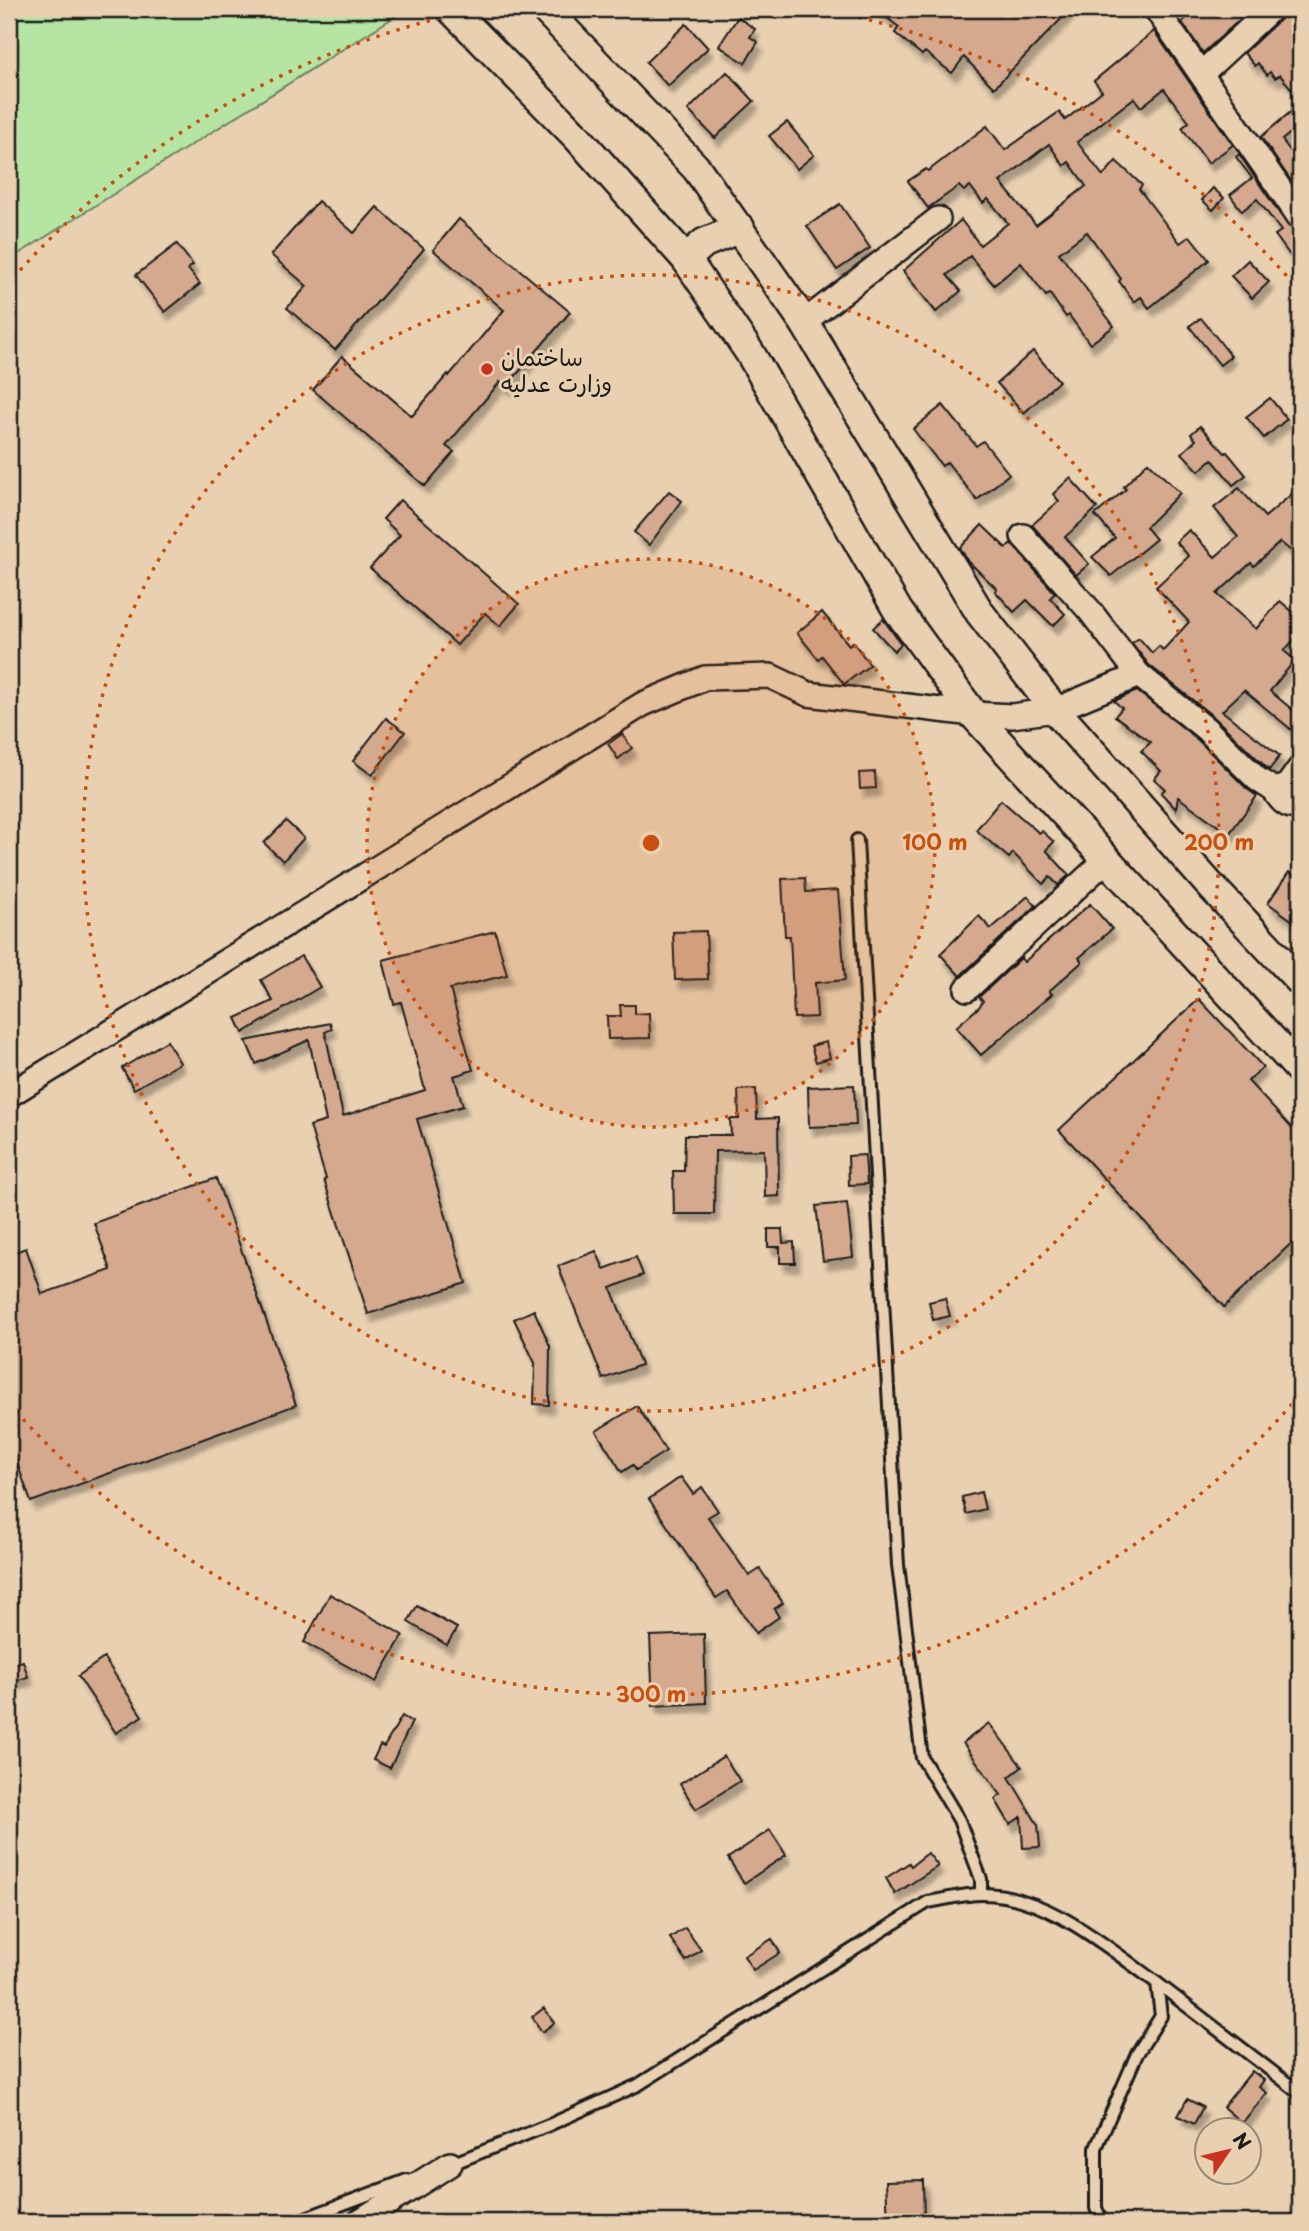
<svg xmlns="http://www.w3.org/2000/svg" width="1309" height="2231" font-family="'Playpen Sans','Playpen Sans Arabic',sans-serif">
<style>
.green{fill:#b5e4a3;stroke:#688060;stroke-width:2}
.building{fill:#d4a98e;stroke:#1c1c1c;stroke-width:2;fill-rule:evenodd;filter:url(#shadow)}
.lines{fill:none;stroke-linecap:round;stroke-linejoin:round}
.service-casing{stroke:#1c1c1c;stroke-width:16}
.minor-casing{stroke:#1c1c1c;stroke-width:28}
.tertiary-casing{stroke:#1c1c1c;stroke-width:33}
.service{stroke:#e9d0b1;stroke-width:10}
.minor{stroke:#e9d0b1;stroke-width:23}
.tertiary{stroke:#e9d0b1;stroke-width:28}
.ring{fill:none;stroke:#c9500e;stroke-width:3.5;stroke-dasharray:3.5 7}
.poi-dot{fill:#c8321e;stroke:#e9d0b1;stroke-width:2.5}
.labels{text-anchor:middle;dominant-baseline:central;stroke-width:6;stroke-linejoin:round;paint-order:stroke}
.poi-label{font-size:23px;fill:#1c1c1c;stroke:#e9d0b1;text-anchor:start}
.centre{fill:#c9500e;stroke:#e9d0b1;stroke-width:3.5}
.ring-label{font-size:21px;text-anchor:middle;font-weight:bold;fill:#c9500e;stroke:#e9d0b1;stroke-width:6;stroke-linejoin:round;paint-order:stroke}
</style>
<defs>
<filter id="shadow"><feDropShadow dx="4.5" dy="8" stdDeviation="2" flood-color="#0004"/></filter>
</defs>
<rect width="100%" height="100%" fill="#e9d0b1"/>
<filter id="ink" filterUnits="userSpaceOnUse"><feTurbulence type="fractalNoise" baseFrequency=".0143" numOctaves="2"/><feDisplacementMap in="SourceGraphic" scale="14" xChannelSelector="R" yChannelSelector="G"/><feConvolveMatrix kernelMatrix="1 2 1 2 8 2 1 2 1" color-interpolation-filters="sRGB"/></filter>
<g filter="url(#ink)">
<polygon class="green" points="9,9 400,9 402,12 9,260"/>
<g class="building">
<polygon points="875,9 1071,9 994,88 964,57 952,73 925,52 922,55 895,33 899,27"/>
<polygon points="1197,9 1240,9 1246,14 1203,53 1182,22"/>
<polygon points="1287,13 1300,27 1300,57 1291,65 1300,76 1300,99 1280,75 1275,78 1270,72 1267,75 1258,63 1255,66 1244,53"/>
<polygon points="738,17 755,29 750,37 758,42 745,63 719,46"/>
<polygon points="686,24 708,48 668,86 646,62"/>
<path d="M1154,31L1233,145L1208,163L1182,128L1189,122L1164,89L1141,107L1134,98L1077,142L1103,176L1116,161L1142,185L1139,189L1180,243L1190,236L1209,260L1149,308L1141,297L1134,302L1119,281L1121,279L1087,232L1059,253L1114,326L1090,344L1069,315L1066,317L1050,294L1046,296L1021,263L994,285L970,256L947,275L961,291L936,312L903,271L961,220L980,245L1008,223L988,199L983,203L970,186L964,191L959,186L928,208L908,181L926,169L928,171L987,126L1005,150L1059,112L1065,120L1102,91L1094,81ZM1049,144L1064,166L1069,162L1086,186L1036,225L1000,182Z"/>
<polygon points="727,72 754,101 715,138 688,110"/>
<polygon points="1300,104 1300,125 1282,140 1300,164 1300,194 1261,137"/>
<polygon points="787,122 814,155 797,169 769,136"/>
<polygon points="1239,154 1288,226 1300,232 1300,269 1275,235 1281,231 1257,199 1242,211 1230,195 1252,178 1236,157"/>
<polygon points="1213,188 1224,198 1213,210 1202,200"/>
<polygon points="318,201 354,233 377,207 424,249 335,350 287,308 307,286 271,255"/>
<polygon points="840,204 870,248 837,270 807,226"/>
<polygon points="459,219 570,312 506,387 500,382 446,446 454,452 425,486 313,390 342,356 412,416 448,374 449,376 504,310 433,250"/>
<polygon points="177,244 193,265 188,269 200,284 165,312 136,275"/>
<polygon points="1248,260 1269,282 1252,298 1231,276"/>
<polygon points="1201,318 1231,356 1220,365 1189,326"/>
<polygon points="1033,351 1059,381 1024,413 997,383"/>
<polygon points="1270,398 1287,419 1264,438 1246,417"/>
<polygon points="943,405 976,446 983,441 1009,474 977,500 947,462 942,466 913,429"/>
<polygon points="1200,426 1225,453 1227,452 1246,475 1233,485 1212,459 1199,471 1182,453 1196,440 1191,434"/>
<polygon points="1148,462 1180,493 1146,527 1156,539 1111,576 1092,557 1115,538 1095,515 1126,489 1123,487"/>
<polygon points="1070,478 1097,508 1065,537 1089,564 1076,575 1032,525 1059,501 1053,494"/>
<polygon points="1300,487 1300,558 1280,542 1254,566 1251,563 1217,594 1256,629 1280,601 1300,618 1300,633 1284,651 1295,660 1270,691 1300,716 1300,737 1244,690 1222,711 1280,756 1269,770 1215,718 1149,665 1132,643 1139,638 1152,653 1159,646 1163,650 1189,622 1156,587 1189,556 1176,542 1189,530 1215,557 1238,537 1214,508 1239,488 1265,517"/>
<polygon points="669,491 682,501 649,545 634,532"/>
<polygon points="400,500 519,604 500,626 485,613 457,645 370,568 400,535 383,519"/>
<polygon points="982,525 1006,548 1011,543 1055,593 1050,598 1065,614 1053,626 1027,600 1014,612 995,591 997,589 968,561 960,548"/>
<polygon points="822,612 849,645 853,642 870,665 844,684 822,656 818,659 797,633"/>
<polygon points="883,619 901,644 894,651 873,628"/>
<polygon points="1137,691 1197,739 1247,789 1257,796 1229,834 1178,797 1176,809 1161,793 1165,789 1154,779 1161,771 1141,751 1151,742 1115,716 1122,708 1114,701"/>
<polygon points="386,718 405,732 372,775 353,761"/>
<polygon points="622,734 632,748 618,759 608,744"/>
<polygon points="875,772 876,788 860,789 859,773"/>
<polygon points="1001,800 1039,833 1042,831 1054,842 1046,850 1069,875 1058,885 1050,877 1043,884 1013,853 1009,858 976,830"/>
<polygon points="286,821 304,838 283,861 264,843"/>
<polygon points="1289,872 1300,880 1300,926 1268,903"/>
<polygon points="805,878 806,892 838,890 845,980 815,983 817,1017 794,1018 790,936 785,936 782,879"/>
<polygon points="1028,896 1036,906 960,976 940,954 979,916 991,929"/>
<polygon points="1090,904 1112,929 1079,958 1082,962 1049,991 1052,994 981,1055 956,1027 979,1007 983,1001 979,997 1021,958 1024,962"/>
<polygon points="495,931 507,975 450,989 473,1070 454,1076 463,1106 417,1119 466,1283 368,1314 324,1180 326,1179 310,1126 326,1121 309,1040 256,1064 246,1041 330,1023 332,1029 325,1032 343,1116 425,1090 401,1002 394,1004 383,960"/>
<polygon points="706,931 708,979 675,980 673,932"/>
<polygon points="301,956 320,987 243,1033 236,1018 273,1001 261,980"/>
<polygon points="1199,999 1263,1067 1248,1081 1300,1137 1300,1235 1224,1307 1059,1130"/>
<polygon points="620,1005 635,1005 635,1014 649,1013 650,1038 608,1039 607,1016 621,1016"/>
<polygon points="167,1041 180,1063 134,1089 122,1068"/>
<polygon points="826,1042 830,1058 816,1062 811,1046"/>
<polygon points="854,1085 856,1125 809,1127 808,1087"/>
<polygon points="756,1089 757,1119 778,1118 779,1196 765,1197 764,1150 715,1151 714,1214 674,1214 673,1171 684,1171 685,1135 731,1135 730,1119 739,1119 738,1090"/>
<polygon points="865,1155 867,1184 849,1185 848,1156"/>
<polygon points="216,1178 296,1405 31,1502 9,1440 9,1254 26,1248 42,1294 111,1270 94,1223"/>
<polygon points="847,1203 853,1257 823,1261 816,1206"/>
<polygon points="768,1229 782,1229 783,1243 794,1242 795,1263 780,1263 780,1247 768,1247"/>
<polygon points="596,1251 604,1269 636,1257 643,1275 611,1288 641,1365 603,1379 558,1266"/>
<polygon points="945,1298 950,1316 933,1320 929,1302"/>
<polygon points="534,1310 550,1346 549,1405 534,1404 535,1363 514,1319"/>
<polygon points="637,1406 666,1451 636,1470 633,1465 622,1472 596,1431"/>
<polygon points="681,1477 693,1494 702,1487 718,1511 708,1517 749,1576 760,1569 783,1603 774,1609 779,1617 756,1633 727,1591 716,1598 649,1499"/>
<polygon points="981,1492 985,1509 966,1514 962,1497"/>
<polygon points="330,1594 403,1635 376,1682 304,1642"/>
<polygon points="417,1606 457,1628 447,1645 408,1622"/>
<polygon points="704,1634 706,1703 653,1706 650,1636"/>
<polygon points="104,1658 142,1716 116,1733 78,1676"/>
<polygon points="23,1661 28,1677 9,1683 9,1665"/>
<polygon points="402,1716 412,1722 390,1768 373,1760 380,1745 384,1747"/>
<polygon points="989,1723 1022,1767 1009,1777 1038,1825 1040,1847 1023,1848 1021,1817 1010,1824 995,1799 1001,1795 963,1743"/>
<polygon points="724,1756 740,1781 696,1809 680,1784"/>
<polygon points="770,1830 786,1855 744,1883 728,1858"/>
<polygon points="928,1853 938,1866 895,1894 886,1878 909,1863 911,1866"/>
<polygon points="685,1928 701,1950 686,1961 670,1938"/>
<polygon points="772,1939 780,1953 753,1970 744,1956"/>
<polygon points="544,2008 554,2023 542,2032 532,2017"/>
<polygon points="1252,2071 1264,2080 1259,2087 1267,2093 1242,2123 1223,2107"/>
<polygon points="1187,2099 1203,2107 1194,2124 1178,2116"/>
<polygon points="923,2180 924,2222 888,2222 886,2181"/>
</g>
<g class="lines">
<g class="service-casing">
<g id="service">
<polyline points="857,840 898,1565 922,1758 959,1820 981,1879 981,1894"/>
<polyline points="1157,1983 1300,2093"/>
<path d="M449,2165L549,2125L638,2085L928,1902C946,1899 964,1894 982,1894C1046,1894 1107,1947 1157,1983L1161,2016L1137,2054L1096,2148V2208L1102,2222"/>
<polyline points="295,2222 407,2180"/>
</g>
</g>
<g class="minor-casing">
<g id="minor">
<polyline points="1156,9 1300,218"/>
<polyline points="1201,74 1271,9"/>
<polyline points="804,322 938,219"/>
<polyline points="1023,536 1090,611 1139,675"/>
<path d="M1274,790C1281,801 1286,808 1300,807"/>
<polyline points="967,989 1106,860"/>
<polyline points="9,1095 643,704 705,678 770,676 808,694 973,714 1012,716 1055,710 1139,675 1206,729 1257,779 1274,790 1287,786 1300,768"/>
<polyline points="358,2222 450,2164"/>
</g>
</g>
<g class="tertiary-casing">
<g id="tertiary">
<polyline points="451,9 578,138 686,259 750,353 898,611 973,714 1300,1070"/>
<polyline points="545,9 697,169 804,322 980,613 1055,710 1208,883 1300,981"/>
<polyline points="686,259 704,243 740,228"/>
</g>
</g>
<use href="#service" class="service"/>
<use href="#minor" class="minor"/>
<use href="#tertiary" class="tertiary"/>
</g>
</g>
<circle cx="651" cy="843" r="284" fill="#c9500e" fill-opacity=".12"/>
<g class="ring">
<circle cx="651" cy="843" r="284"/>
<circle cx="651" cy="843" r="568"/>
<path d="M1299 1396A852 852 0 0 1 13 1408M13 278A852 852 0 0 1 474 10M828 10A852 852 0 0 1 1299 290"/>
</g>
<circle class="poi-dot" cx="487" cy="369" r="7"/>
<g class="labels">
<g class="poi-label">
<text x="501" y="356">ساختمان<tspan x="501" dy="26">وزارت عدلیه</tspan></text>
</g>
</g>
<circle cx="651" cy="843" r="10" class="centre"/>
<g class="ring-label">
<text x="935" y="850">100 m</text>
<text x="1219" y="850">200 m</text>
<text x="651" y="1702">300 m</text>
</g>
<rect width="1309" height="2231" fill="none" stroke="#e9d0b1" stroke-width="35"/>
<rect x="18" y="18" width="1274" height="2196" fill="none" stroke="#1c1c1c" stroke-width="2.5" filter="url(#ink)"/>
<g transform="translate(1228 2151) rotate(55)"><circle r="33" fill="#e9d0b1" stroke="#978875" stroke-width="2"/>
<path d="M0-5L12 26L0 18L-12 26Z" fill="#c8321e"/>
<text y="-10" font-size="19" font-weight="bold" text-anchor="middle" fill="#1c1c1c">N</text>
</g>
</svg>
